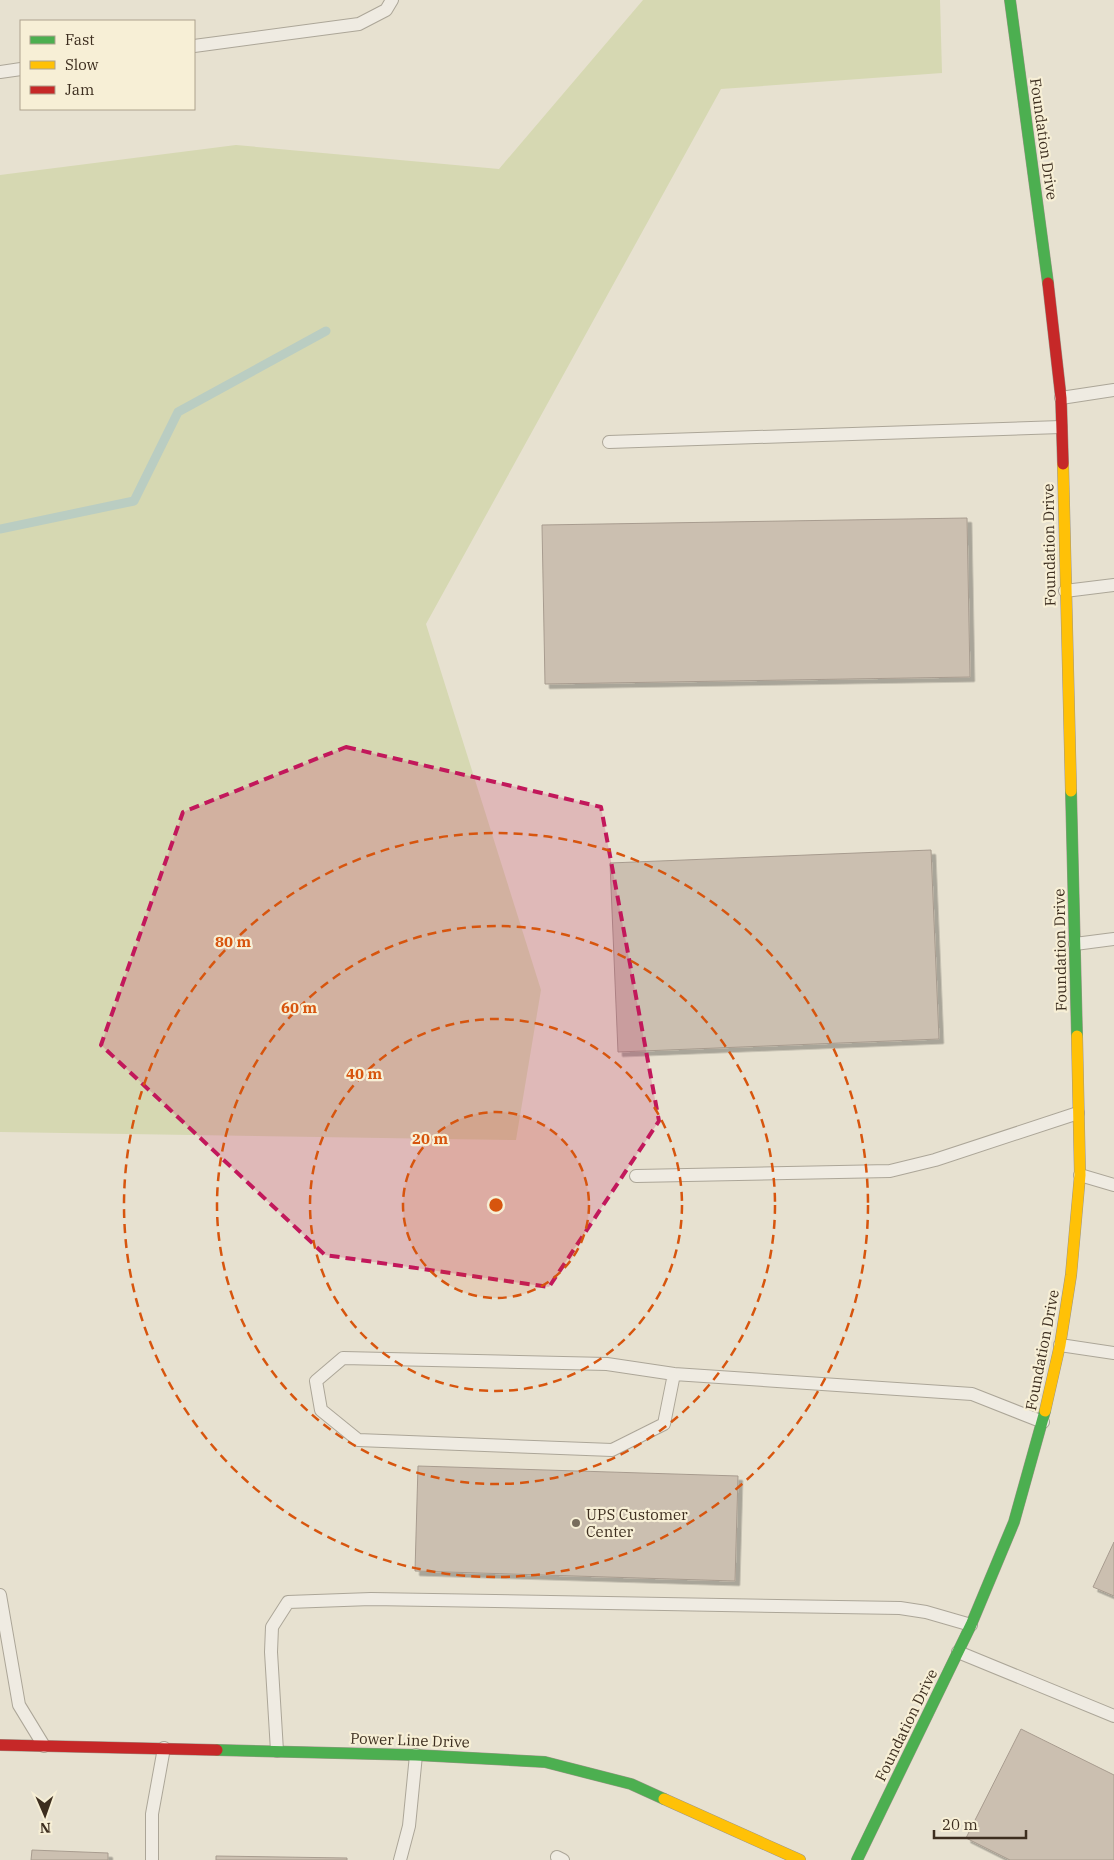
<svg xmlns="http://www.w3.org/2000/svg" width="1114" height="1860" font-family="'IBM Plex Serif',serif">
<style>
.green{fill:#d6d8b2}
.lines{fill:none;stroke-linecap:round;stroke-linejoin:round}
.stream{stroke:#bacdc2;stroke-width:9}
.building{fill:#cbbfb0;stroke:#a89c8f;filter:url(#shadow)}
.lane-casing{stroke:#aca698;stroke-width:14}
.fast-casing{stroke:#9c9588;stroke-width:12}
.slow-casing{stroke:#9c9588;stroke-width:12}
.jam-casing{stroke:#9c9588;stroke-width:12}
.lane{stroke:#efebe2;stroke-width:12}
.fast{stroke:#4caf50;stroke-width:11}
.slow{stroke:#ffc107;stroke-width:11}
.jam{stroke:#c62828;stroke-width:11}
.marked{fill:#c2185b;fill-opacity:0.2;stroke:#c2185b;stroke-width:4;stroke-dasharray:10 6;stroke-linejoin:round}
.ring{fill:none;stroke:#d7550e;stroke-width:2.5;stroke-dasharray:9 6}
.poi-dot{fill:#786d5d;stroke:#f7efd6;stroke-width:2}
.labels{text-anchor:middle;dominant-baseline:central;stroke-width:4.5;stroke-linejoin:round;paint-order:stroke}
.street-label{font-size:15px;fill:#3d2e1f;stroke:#f7efd6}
.poi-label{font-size:15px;fill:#3d2e1f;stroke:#f7efd6;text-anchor:start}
.centre{fill:#d7550e;stroke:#f7efd6;stroke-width:2.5}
.ring-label{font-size:15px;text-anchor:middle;font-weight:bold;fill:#d7550e;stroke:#f7efd6;stroke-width:4.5;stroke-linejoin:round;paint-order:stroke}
</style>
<defs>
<filter id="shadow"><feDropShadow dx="4.5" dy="4.5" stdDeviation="0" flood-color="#0004"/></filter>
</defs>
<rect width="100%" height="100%" fill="#e7e1d0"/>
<polygon class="green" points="643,0 940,0 942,73 721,89 426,624 541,990 516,1140 0,1132 0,175 236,145 499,169"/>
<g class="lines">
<polyline class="stream" points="0,529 134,501 178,412 326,331"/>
</g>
<g class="building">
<polygon points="967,518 970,677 545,684 542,525"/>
<polygon points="931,850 939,1039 618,1052 610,863"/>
<polygon points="418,1466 738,1476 735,1581 415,1571"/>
<polygon points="1114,1542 1114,1596 1093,1587"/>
<polygon points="1021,1729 1114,1775 1114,1860 1010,1860 966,1838"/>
<polygon points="32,1850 108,1853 108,1860 31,1860"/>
<polygon points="216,1856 347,1858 347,1860 216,1860"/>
</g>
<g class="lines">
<g class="lane-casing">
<g id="lane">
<polyline points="194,46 359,24 386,10 392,0"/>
<polyline points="0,72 21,69"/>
<polyline points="1061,398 1114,390"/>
<polyline points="609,442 1061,427"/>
<polyline points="1065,591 1114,585"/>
<polyline points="1075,944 1114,939"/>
<polyline points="1080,1175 1114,1185"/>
<polyline points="636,1176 890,1171 935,1160 1078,1113"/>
<polyline points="1060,1345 1114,1353"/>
<polyline points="674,1374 664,1424 612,1450 358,1440 321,1410 316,1381 343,1358 607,1364 674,1374 972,1394 1043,1422"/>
<polyline points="0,1595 19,1705 44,1746"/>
<polyline points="958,1652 1114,1716"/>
<polyline points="277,1751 271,1652 272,1627 288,1602 371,1599 900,1608 926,1612 971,1625"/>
<polyline points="557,1857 563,1860"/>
<polyline points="152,1860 152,1814 164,1748"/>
<polyline points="400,1860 409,1826 416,1755"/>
</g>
</g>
<g class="fast-casing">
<g id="fast">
<polyline points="1010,0 1048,283"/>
<polyline points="1071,791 1077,1036"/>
<polyline points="217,1750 416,1755 545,1762 631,1784 664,1799"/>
<polyline points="857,1860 971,1625 1014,1522 1045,1411"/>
</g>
</g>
<g class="slow-casing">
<g id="slow">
<polyline points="1063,464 1071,791"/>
<polyline points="1045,1411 1060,1345 1071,1275 1080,1175 1077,1036"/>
<polyline points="664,1799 800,1860"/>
</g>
</g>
<g class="jam-casing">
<g id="jam">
<polyline points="1048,283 1061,398 1063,464"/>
<polyline points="0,1745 217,1750"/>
</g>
</g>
<use href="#lane" class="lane"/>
<use href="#fast" class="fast"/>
<use href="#slow" class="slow"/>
<use href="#jam" class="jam"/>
</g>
<path class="marked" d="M346,747L601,807L659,1121L549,1287L325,1255L101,1045L183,812Z"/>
<circle cx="496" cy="1205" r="93" fill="#d7550e" fill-opacity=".12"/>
<g class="ring">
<circle cx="496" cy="1205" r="93"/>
<circle cx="496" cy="1205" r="186"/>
<circle cx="496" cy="1205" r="279"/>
<circle cx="496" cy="1205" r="372"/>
</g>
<circle class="poi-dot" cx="576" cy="1523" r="5"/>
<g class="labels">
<g class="street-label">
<text transform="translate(1044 139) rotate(82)">Foundation Drive</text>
<text transform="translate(1049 545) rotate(-91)">Foundation Drive</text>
<text transform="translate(1060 950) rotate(-91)">Foundation Drive</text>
<text transform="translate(1042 1350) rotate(-79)">Foundation Drive</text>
<text transform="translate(906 1725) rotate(-64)">Foundation Drive</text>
<text transform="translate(410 1740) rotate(2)">Power Line Drive</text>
</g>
<g class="poi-label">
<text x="586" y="1514">UPS Customer<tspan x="586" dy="17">Center</tspan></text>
</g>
</g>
<circle cx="496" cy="1205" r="8" class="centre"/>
<g class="ring-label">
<text x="233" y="947">80 m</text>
<text x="299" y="1013">60 m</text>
<text x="364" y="1079">40 m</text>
<text x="430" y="1144">20 m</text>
</g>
<rect x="20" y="20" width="175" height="90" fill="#f7efd6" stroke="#ada28d"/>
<rect x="30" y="36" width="25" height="8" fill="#4caf50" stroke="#ada28d"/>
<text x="65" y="45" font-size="15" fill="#3d2e1f">Fast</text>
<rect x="30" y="61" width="25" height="8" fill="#ffc107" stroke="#ada28d"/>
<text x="65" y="70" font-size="15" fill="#3d2e1f">Slow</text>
<rect x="30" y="86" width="25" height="8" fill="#c62828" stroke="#ada28d"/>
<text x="65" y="95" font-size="15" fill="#3d2e1f">Jam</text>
<g transform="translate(45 1815) rotate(178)" stroke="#f7efd6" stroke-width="4" paint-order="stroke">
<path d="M0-4L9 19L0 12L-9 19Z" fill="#3d2e1f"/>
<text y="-8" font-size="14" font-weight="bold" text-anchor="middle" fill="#3d2e1f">N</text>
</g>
<path d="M934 1830v8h92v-8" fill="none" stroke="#3d2e1f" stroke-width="2.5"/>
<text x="942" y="1830" font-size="15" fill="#3d2e1f" stroke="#f7efd6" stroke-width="4" paint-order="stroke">20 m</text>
</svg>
